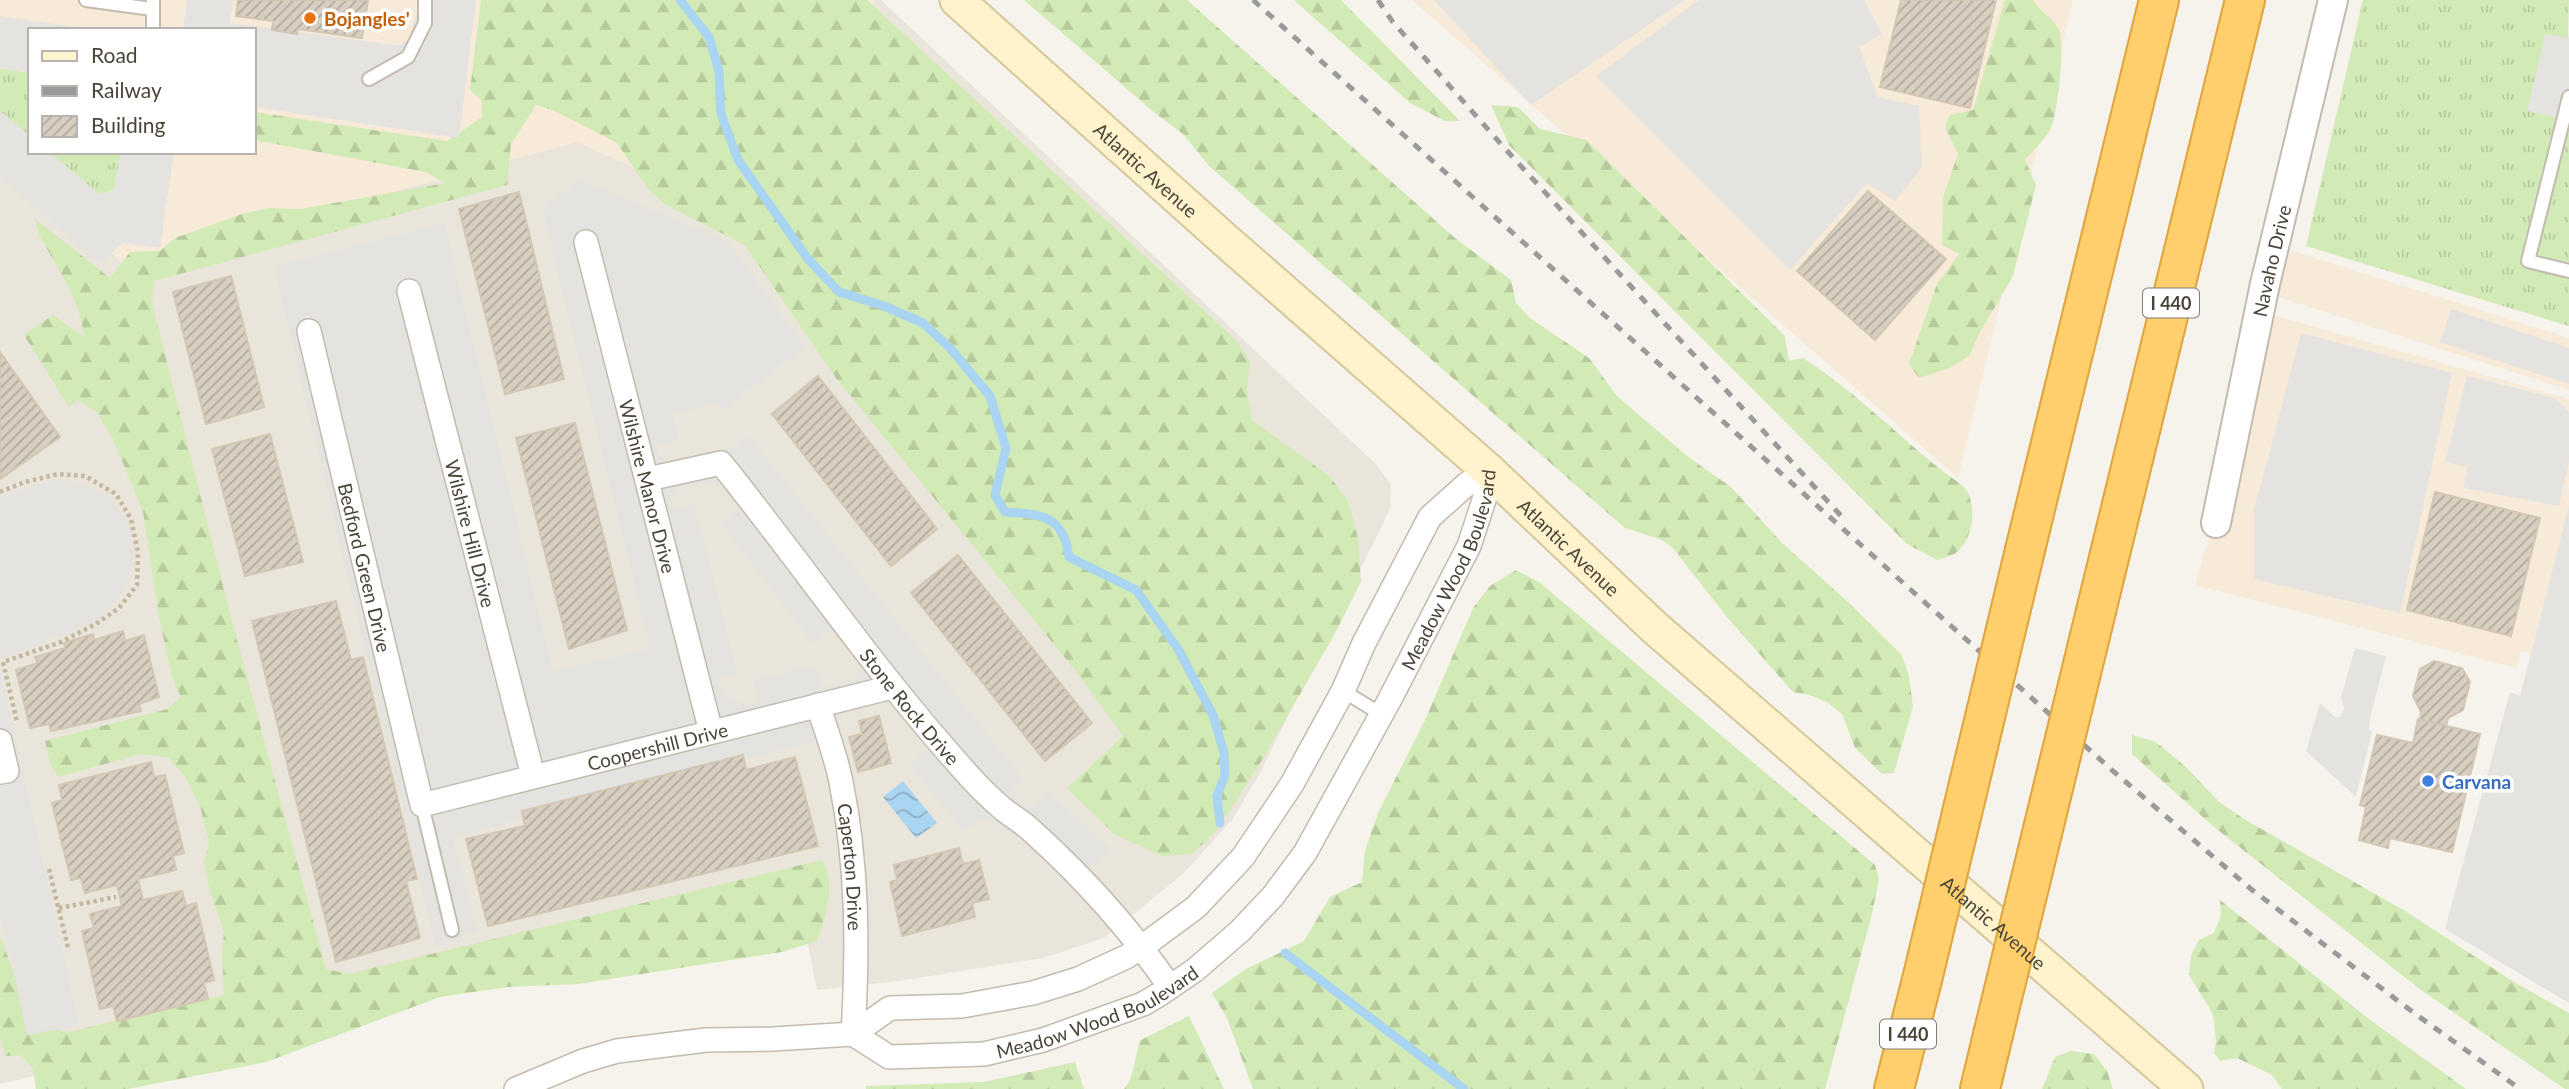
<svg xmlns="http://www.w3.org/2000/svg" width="2569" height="1089" font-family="Lato,sans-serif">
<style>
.residential{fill:#eae5da}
.commercial{fill:#f7ead8;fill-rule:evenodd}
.grass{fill:url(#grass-tufts)}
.forest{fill:url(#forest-firs)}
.parking{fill:#e5e3e0;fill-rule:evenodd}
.water{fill:url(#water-waves)}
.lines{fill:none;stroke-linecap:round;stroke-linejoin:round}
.stream{stroke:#a9d4f2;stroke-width:9}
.building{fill:url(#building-hatch);stroke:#d3c7b4;stroke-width:2}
.service-casing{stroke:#c2bbae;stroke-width:16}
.minor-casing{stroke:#c2bbae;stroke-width:26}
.tertiary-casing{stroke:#c2bbae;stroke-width:32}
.secondary-casing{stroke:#d6c79b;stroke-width:37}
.motorway-casing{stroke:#e0a43c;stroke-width:42}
.path{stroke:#c4b79f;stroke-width:4.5;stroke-dasharray:3.5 3.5;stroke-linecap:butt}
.service{stroke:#fff;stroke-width:12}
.minor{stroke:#fff;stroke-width:23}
.tertiary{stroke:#fff;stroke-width:28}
.secondary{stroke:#fff3cd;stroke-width:33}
.motorway{stroke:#ffcf6e;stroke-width:38}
.rail{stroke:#9a9a9a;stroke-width:5;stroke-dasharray:9 9;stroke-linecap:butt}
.motorway-bridge-casing{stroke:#e0a43c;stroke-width:42;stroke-linecap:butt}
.motorway-bridge{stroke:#ffcf6e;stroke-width:38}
.food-dot{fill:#e8710a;stroke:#fff;stroke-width:2.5}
.shop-dot{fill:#3f7fe0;stroke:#fff;stroke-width:2.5}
.labels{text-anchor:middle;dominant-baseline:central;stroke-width:7;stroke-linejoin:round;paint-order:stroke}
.shield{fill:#fff;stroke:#817c74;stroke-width:2}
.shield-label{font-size:18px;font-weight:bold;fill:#4b4439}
.food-label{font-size:19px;font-weight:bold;fill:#c56008;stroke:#fff;text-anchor:start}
.street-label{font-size:19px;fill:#4b4439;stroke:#fff}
.shop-label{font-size:19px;font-weight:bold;fill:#366cbe;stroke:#fff;text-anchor:start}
</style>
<defs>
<pattern id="grass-tufts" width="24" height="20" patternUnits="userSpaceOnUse" patternTransform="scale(1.75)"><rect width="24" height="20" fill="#d2eab5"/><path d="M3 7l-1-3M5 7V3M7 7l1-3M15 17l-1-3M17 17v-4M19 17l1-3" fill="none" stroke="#b6ca9c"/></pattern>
<pattern id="forest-firs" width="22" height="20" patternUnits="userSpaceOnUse" patternTransform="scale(1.75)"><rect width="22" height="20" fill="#d2eab5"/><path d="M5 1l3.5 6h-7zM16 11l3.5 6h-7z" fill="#b6ca9c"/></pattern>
<pattern id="water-waves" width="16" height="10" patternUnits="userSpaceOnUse" patternTransform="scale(1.75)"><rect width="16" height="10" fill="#a9d4f2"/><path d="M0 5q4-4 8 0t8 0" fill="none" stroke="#8caec5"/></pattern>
<pattern id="building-hatch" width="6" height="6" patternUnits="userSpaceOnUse" patternTransform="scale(1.75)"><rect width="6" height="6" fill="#d8cfc1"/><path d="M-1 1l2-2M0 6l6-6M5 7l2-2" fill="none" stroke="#b1aa9e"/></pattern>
</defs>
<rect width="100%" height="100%" fill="#f6f3ec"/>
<polygon class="residential" points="874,0 881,0 1377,465 1391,485 1390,509 1258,777 1232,820 1184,873 1104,938 1043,958 898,981 817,990 799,900 0,1084 0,152 124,264 577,142 785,235"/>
<g class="commercial">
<path d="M0,0H874L785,235L577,142L124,264L0,152ZM30,30H254V152H30Z"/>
<polygon points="1412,0 2073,0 1958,478"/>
<polygon points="2290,250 2569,338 2569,390 2278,297"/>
<polygon points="2273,315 2569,399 2569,481 2566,492 2569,487 2569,663 2521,651 2516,668 2195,585"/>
</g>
<g class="grass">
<polygon points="2363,0 2569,0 2568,38 2528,111 2569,120 2569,326 2306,246"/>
<polygon points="0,68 30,73 30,136 0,111"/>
<polygon points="49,152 121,152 114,190 99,194"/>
</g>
<g class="forest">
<path d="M481,0H867L1236,340L1250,361L1247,390L1252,420L1329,476L1348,500L1358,539L1361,582L1333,637L1262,760L1217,830L1192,854L1162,856L1114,834L1067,788L1123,736L1079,675L835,377L745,245L666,205L649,190L617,143L553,110L536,105L511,144L507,185L154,281L152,303L231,618L326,969L348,974L822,860C837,885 826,915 817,941L782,952L578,984L508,987L440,997L266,1062L128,1089H36L33,1068L21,1055L6,1056L0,1039V936L33,1025L68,1032L224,995L222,954L224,931L210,892L204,862L209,842L200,806L185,777L168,757L141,754L58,777L51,766L45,741L167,709L181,697L172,678L159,616L143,512L116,446L97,412L77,400L69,407L24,335L53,315L84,337C82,308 67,285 53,259C45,244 38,238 35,219L110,278L130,252L160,251L175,238L242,214L268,208L300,209L446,183L425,172L254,140V112L447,141L482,117V101L470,90Z"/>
<polygon points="1024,0 1187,0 1455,238 1511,280 1516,303 1530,318 1589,358 1617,396 1687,456 1731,487 1782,543 1848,602 1902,655 1909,677 1913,706 1894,773 1882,774 1855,748 1842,714 1827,702 1807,694 1793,692 1726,616 1673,548 1662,540 1625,528 1209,166 1183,134 1156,114"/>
<polygon points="1294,0 1341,0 1460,121 1445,121 1410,103"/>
<path d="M2005,0H2033C2039,11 2051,16 2058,28C2066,42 2058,115 2050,130C2044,141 2033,150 2025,160L2036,185L2013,276L1980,332L1969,356L1950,368L1919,378L1909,364L1937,284L1959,254L1942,245L1943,197L1958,154L1945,127L1950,115L1973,110Z"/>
<path d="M1491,105L1518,107L1540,129L1586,140L1785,336L1789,361L1803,358C1853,390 1894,432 1940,469C1948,476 1963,483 1968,493C1976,511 1973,538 1957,552C1952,556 1943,558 1937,560L1907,544L1509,145Z"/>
<polygon points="1516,570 1539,582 1875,865 1879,879 1872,914 1825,1089 1253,1089 1227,1018 1212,993 1246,969 1304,941 1330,897 1362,882 1365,851 1378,813 1425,720 1473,608 1490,586"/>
<polygon points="2132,735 2156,742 2187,768 2218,801 2244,819 2405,911 2514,982 2569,1013 2569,1089 2565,1089 2421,990 2214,827 2132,754"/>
<polygon points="2220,900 2369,1019 2466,1089 2282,1089 2272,1075 2237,1058 2220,1061 2214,1053 2216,1041 2213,1014 2189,975 2191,955 2199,940 2214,933 2221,915"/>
<path d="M1189,1016L1224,1089H1124C1135,1078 1134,1054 1141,1040Z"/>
<polygon points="2071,1051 2094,1054 2107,1071 2113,1089 2042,1089 2055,1057"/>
<polygon points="1075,1062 1084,1089 866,1089 866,1086 984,1082"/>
</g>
<g class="parking">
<polygon points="187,0 233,0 230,23 400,46 409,38 417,12 418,0 476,0 459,138 254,107 254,30 183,30"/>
<polygon points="1434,0 1685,0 1531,105"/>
<polygon points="1699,0 1864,0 1882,34 1859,47 1878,97 1919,106 1922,167 1895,201 1867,183 1790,270 1596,76"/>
<polygon points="0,16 95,30 30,30 30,73 0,68"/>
<polygon points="2545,34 2568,38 2569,35 2569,120 2527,111"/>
<polygon points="0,111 30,136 30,152 49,152 99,194 114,190 121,152 174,152 160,248 122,243 101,264 0,177"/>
<path d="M581,180L727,241L806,347L724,409L713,404L673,415L678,440L657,445L658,454L665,460L676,462L737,446L749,436L1023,779L1009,791L1008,794L1030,809L1048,790L1110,849L1071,884L1027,845L997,824L979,819L964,832L909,764L927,750L924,741L891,703L886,702L840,715L815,741L453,837L477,931L436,948L274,267L444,223L553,671L650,649L542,207ZM716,481L724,486L738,509L721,524L813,644L824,633L835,630L860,663V670L855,679L826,687L821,682L816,665L754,680L758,697L754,704L745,705L727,697L720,689L717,681L719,678L737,674L694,504L673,508L669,505L671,496L679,488Z"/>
<polygon points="2451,309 2569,348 2569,384 2440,342"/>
<polygon points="2301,333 2452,373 2400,613 2254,579 2254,510"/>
<polygon points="2467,376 2555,398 2569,412 2569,461 2559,506 2464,488 2467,467 2445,462"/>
<polygon points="53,480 79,483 108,496 128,522 134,545 133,564 122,593 96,621 0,659 0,497"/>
<polygon points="2569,506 2569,1003 2445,929 2510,692 2520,696"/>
<polygon points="2355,648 2386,656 2370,718 2369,728 2372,732 2356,797 2306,751 2320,703 2336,718 2340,717 2344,709 2341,697"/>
<polygon points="0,668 79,1025 27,1035 0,911"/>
</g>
<polygon class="water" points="903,781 937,823 916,838 883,797"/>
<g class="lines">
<g class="stream">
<path d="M680,0L709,37L719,71L721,114L738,160L808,259L839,292L884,306L923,323L950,348L990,396L1006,448L995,495L1005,512C1042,514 1064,516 1069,557L1136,590L1178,649L1213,715L1224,753L1225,775L1217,796L1220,823"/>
<polyline points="1285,953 1464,1089"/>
</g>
</g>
<g class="building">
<polygon points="238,0 368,0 362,38 298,29 297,34 272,30 273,21 236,16"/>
<polygon points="1901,0 1996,0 1970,108 1880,87"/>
<polygon points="1868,191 1946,259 1875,340 1797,271"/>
<polygon points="519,192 564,379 505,394 459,209"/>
<polygon points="231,276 264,407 206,424 173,292"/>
<polygon points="0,352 60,437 0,479"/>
<polygon points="818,376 937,529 891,566 772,414"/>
<polygon points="575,423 627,630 569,649 516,438"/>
<polygon points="270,434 303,562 245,576 212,449"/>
<polygon points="2435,492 2540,518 2511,636 2407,610"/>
<polygon points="958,555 1092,723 1045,761 911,593"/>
<polygon points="336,601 351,660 363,657 417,879 406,881 420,938 336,962 252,621"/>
<polygon points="123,631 125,641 144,635 159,697 139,704 141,711 51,731 49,724 30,728 16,670 38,663 35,657 65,648 64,643 93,634 94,640"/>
<polygon points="2434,661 2462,668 2470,682 2463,710 2448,718 2446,726 2420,720 2421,712 2413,696 2420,669"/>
<polygon points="879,716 891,763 858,772 849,737 862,734 859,721"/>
<polygon points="2418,719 2480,734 2452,852 2390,838 2388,848 2359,840 2366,807 2360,805 2377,735 2413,743"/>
<polygon points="743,755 746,770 795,757 818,846 488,926 466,839 525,826 522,811"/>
<polygon points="151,762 154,777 165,775 184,853 173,856 176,870 138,879 143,900 182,891 186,906 196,903 214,980 204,983 208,999 117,1021 113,1006 100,1009 82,931 94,928 90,914 122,906 117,885 85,893 81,878 71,880 52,803 62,800 59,785"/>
<polygon points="959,848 963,864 979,860 989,899 972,903 975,917 902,936 890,882 897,880 894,865"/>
</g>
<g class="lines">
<g class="service-casing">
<g id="service">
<polyline points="86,0 152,9"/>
<polyline points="153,30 153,0"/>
<polyline points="369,79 408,57 425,23 425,0"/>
<polyline points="2569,97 2528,261 2569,271"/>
<polyline points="1343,691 1381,714"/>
<polyline points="422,805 452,930"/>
</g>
</g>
<g class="minor-casing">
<g id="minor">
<path id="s1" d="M586,242L711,732"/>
<path id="s2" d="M409,291L533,776"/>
<path id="s3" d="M309,331L422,805L892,687"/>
<path id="s4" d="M648,479L721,463C802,564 875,671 962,768C974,782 989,797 1003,809C1013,817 1024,823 1033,832C1085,879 1130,929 1170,987"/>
<path id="s5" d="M818,705C826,731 836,756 841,782C858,866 858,950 853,1034"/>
<polyline points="0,741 7,771 0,772"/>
<path id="s6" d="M853,1034L889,1057L984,1054L1043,1040L1143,1004L1160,994L1195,970L1240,931L1273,896L1305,853L1390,699L1469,546L1484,500L1488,470"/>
<polyline points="516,1089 583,1061 617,1051 706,1040 773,1039 853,1034 890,1008 962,1006 1033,993 1078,979 1126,957 1142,947 1196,907 1243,857 1292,784 1343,691 1364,643 1430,517 1467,484 1488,470"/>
</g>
</g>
<g class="tertiary-casing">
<g id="tertiary">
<path id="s7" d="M2216,523L2265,284L2333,0"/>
</g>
</g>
<g class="secondary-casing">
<g id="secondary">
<path id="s8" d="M957,0L1225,240L1488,470L1654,627L2186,1089"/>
</g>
</g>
<g class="motorway-casing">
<g id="motorway">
<polyline points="2025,550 2159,0"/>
<polyline points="2097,607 2245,0"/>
<polyline points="1894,1089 1922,980"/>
<polyline points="1980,1089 1993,1035"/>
</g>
</g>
<g class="path">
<polyline points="0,492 25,482 58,474 85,476 116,494 131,519 138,552 137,585 119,608 96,624 61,642 3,662 17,722"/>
<polyline points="49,869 68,948"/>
<polyline points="59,908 116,897"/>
</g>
<use href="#service" class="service"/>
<use href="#minor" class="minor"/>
<use href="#tertiary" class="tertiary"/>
<use href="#secondary" class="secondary"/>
<use href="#motorway" class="motorway"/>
<g class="rail">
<polyline points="1253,0 2113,771 2251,889 2414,1013 2520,1089"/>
<polyline points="1378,0 1392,21 1509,153 1843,518"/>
</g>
<g class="motorway-bridge-casing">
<g id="motorway-bridge">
<polyline points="1922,980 2025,550"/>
<polyline points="1993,1035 2097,607"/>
</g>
</g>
<use href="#motorway-bridge" class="motorway-bridge"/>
</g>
<circle class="food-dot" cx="310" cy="18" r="7"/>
<circle class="shop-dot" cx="2428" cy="781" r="7"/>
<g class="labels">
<g class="shield">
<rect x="2143" y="288.5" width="56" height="29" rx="5"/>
<rect x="1880" y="1019.5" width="56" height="29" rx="5"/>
</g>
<g class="shield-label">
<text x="2171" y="303">I 440</text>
<text x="1908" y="1034">I 440</text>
</g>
<g class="food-label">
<text x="324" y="18">Bojangles'</text>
</g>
<g class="street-label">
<text stroke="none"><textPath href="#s8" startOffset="254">Atlantic Avenue</textPath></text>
<text stroke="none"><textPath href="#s7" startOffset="268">Navaho Drive</textPath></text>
<text stroke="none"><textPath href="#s1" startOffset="252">Wilshire Manor Drive</textPath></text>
<text stroke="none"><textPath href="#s2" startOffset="250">Wilshire Hill Drive</textPath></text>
<text stroke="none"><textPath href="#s8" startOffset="821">Atlantic Avenue</textPath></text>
<text stroke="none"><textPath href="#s3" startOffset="243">Bedford Green Drive</textPath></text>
<text stroke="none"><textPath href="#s6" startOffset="847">Meadow Wood Boulevard</textPath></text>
<text stroke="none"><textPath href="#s4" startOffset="383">Stone Rock Drive</textPath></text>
<text stroke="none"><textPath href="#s3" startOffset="730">Coopershill Drive</textPath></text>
<text stroke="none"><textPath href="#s5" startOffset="166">Caperton Drive</textPath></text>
<text stroke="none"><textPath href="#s8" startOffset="1388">Atlantic Avenue</textPath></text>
<text stroke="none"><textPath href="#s6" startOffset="259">Meadow Wood Boulevard</textPath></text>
</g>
<g class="shop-label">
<text x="2442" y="781">Carvana</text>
</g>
</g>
<rect x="28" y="28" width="228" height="126" fill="#ffffff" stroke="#b7b4b0" stroke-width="2"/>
<rect x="42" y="51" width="35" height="10" fill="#fff3cd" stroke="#b7b4b0" stroke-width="2"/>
<text x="91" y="63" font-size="21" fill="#4b4439">Road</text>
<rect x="42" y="86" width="35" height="10" fill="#9a9a9a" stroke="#b7b4b0" stroke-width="2"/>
<text x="91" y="98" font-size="21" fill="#4b4439">Railway</text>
<rect x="42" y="116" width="35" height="21" fill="url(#building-hatch)" stroke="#b7b4b0" stroke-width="2"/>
<text x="91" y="133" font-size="21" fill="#4b4439">Building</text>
</svg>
